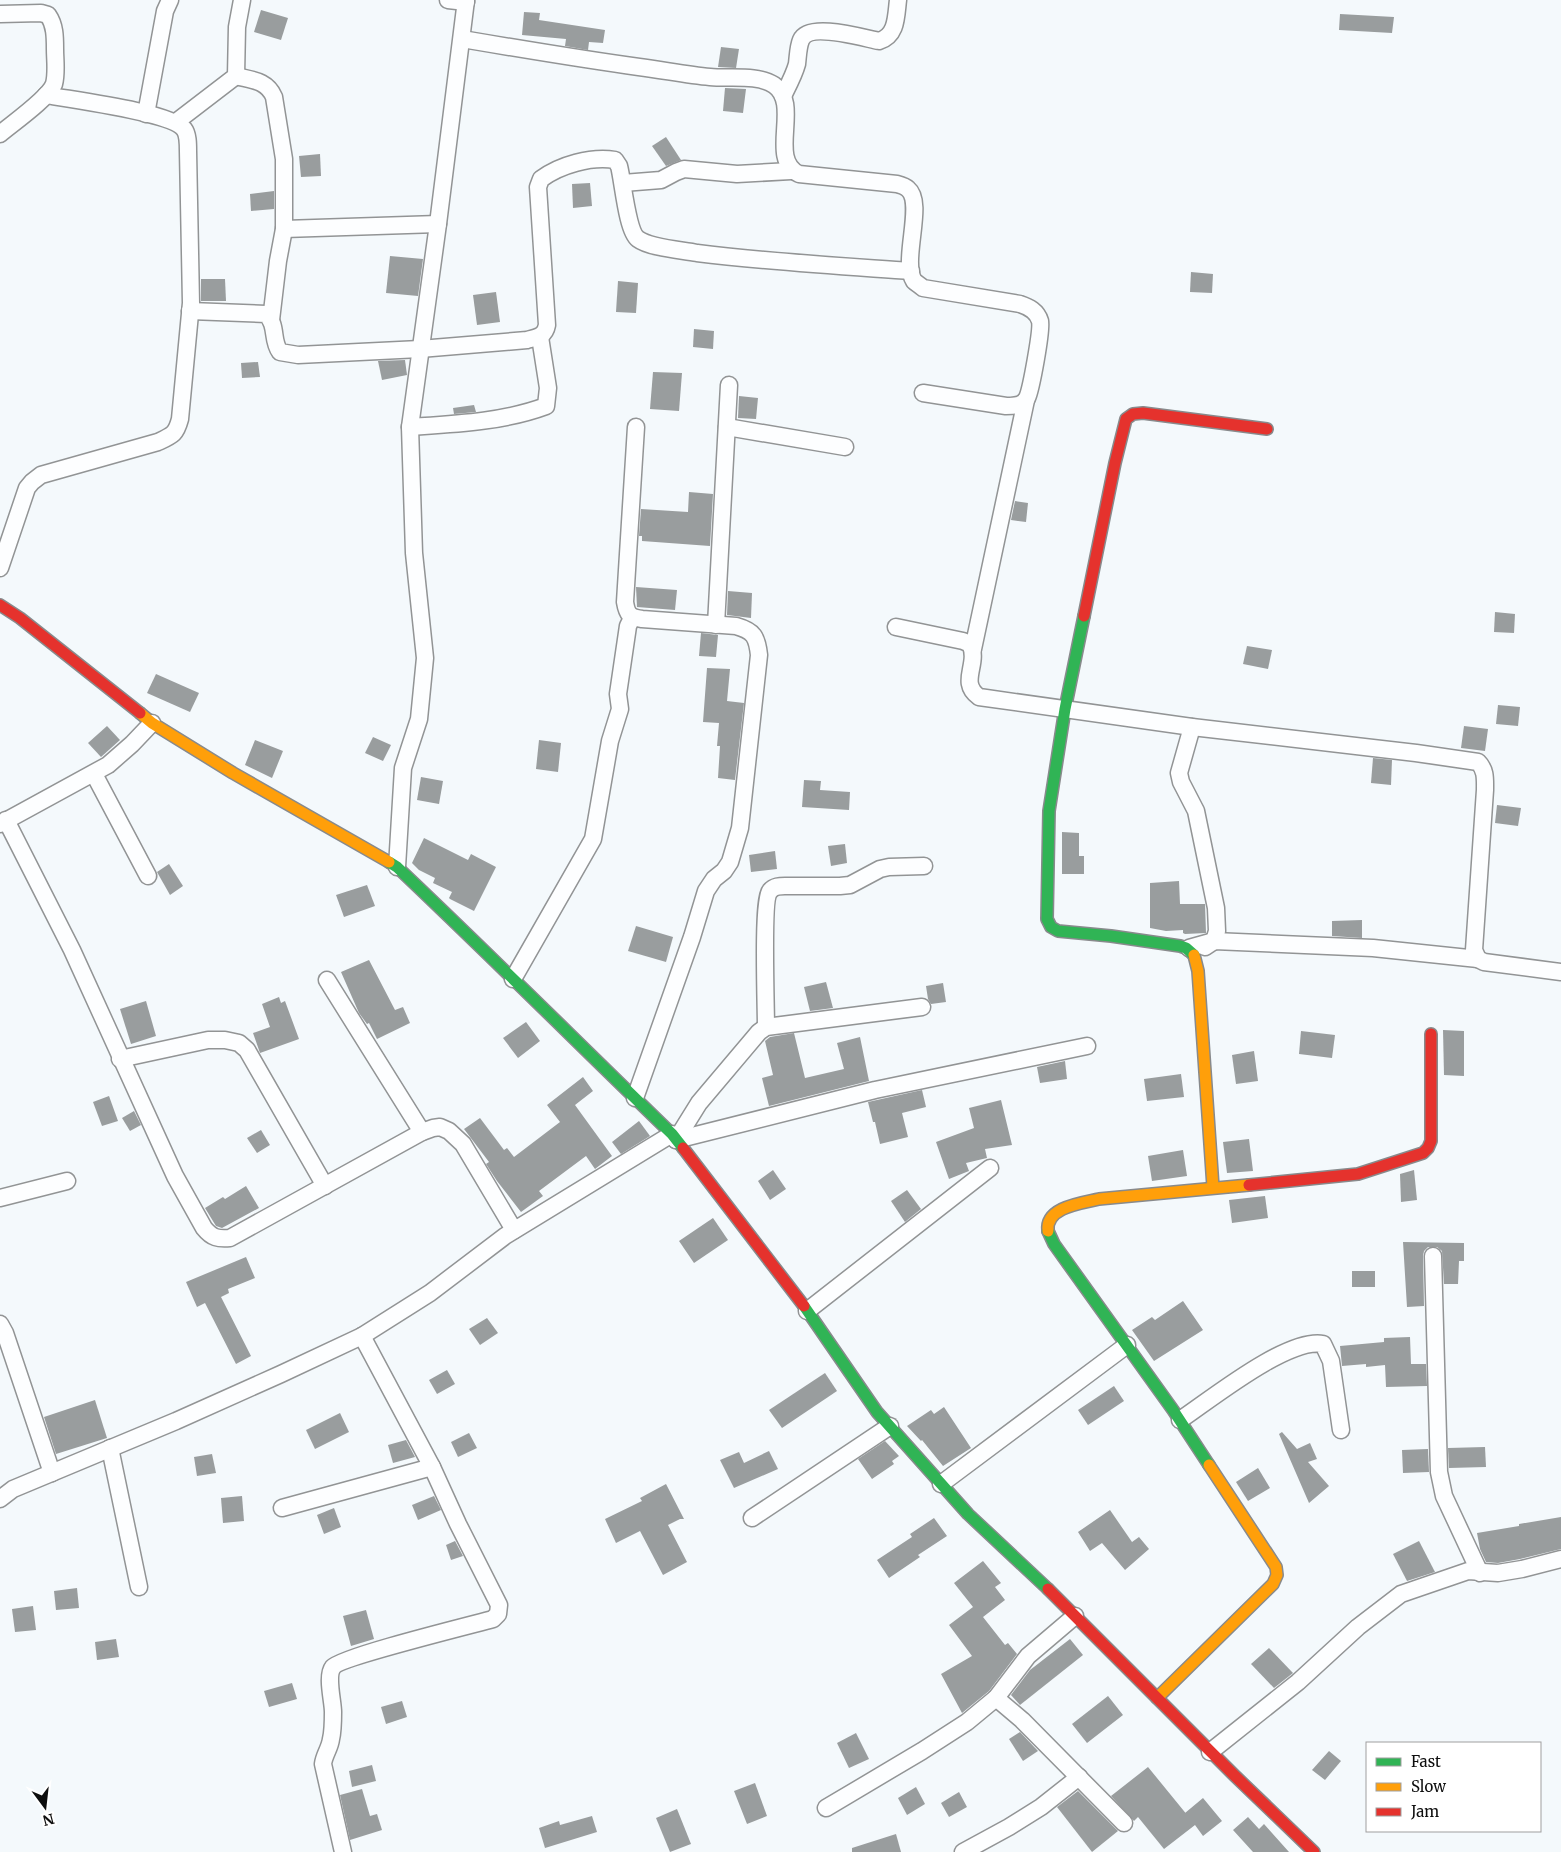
<svg xmlns="http://www.w3.org/2000/svg" width="1561" height="1852" font-family="Merriweather,serif">
<style>
.building{fill:#999d9e}
.lines{fill:none;stroke-linecap:round;stroke-linejoin:round}
.street-casing{stroke:#929495;stroke-width:19}
.fast-casing{stroke:#888a8c;stroke-width:14}
.slow-casing{stroke:#888a8c;stroke-width:14}
.jam-casing{stroke:#888a8c;stroke-width:14}
.street{stroke:#fdfeff;stroke-width:16}
.fast{stroke:#30b455;stroke-width:11}
.slow{stroke:#ff9f0a;stroke-width:11}
.jam{stroke:#e5322d;stroke-width:11}
</style>
<rect width="100%" height="100%" fill="#f4f9fc"/>
<g class="building">
<polygon points="261,10 288,18 281,40 254,32"/>
<polygon points="524,12 540,13 539,20 605,30 603,43 589,42 588,50 565,46 566,39 522,35"/>
<polygon points="1340,14 1394,17 1392,33 1339,30"/>
<polygon points="721,47 739,49 736,68 718,67"/>
<polygon points="725,88 746,89 743,113 723,111"/>
<polygon points="666,137 681,160 666,166 652,146"/>
<polygon points="320,154 321,176 301,177 299,156"/>
<polygon points="590,183 592,206 573,208 572,184"/>
<polygon points="274,191 274,209 251,211 250,194"/>
<polygon points="390,256 423,259 418,296 386,293"/>
<polygon points="1191,272 1213,274 1212,293 1190,292"/>
<polygon points="201,279 225,279 226,301 201,301"/>
<polygon points="618,281 638,283 636,313 616,312"/>
<polygon points="496,292 500,322 477,325 473,295"/>
<polygon points="694,329 714,331 713,349 693,347"/>
<polygon points="405,360 407,375 382,380 378,361"/>
<polygon points="258,362 260,377 242,378 241,363"/>
<polygon points="653,372 682,373 679,411 650,409"/>
<polygon points="739,396 758,398 756,419 738,418"/>
<polygon points="474,405 476,412 454,414 453,408"/>
<polygon points="689,492 713,494 710,546 642,541 642,536 639,536 641,509 688,512"/>
<polygon points="1015,501 1028,503 1026,522 1011,520"/>
<polygon points="636,587 677,590 675,610 637,607"/>
<polygon points="728,591 752,593 751,618 727,615"/>
<polygon points="1495,612 1515,614 1514,633 1494,632"/>
<polygon points="701,633 718,635 716,657 699,656"/>
<polygon points="1247,646 1272,650 1268,669 1243,664"/>
<polygon points="707,668 730,669 727,701 744,703 735,780 718,778 720,746 717,746 719,723 703,722"/>
<polygon points="156,674 199,693 190,712 147,693"/>
<polygon points="1498,705 1520,707 1518,726 1496,724"/>
<polygon points="107,726 120,740 101,757 88,743"/>
<polygon points="1464,726 1488,729 1485,751 1461,748"/>
<polygon points="373,737 391,745 383,761 365,753"/>
<polygon points="255,740 283,751 272,778 245,765"/>
<polygon points="539,740 561,743 558,772 536,769"/>
<polygon points="1373,758 1392,760 1391,785 1371,783"/>
<polygon points="421,777 443,781 439,804 417,800"/>
<polygon points="804,780 821,781 820,790 850,792 849,810 802,807"/>
<polygon points="1497,805 1521,808 1518,826 1495,823"/>
<polygon points="1062,832 1079,833 1079,856 1084,856 1084,874 1062,874"/>
<polygon points="424,838 468,860 471,854 496,867 474,911 450,899 449,898 452,892 433,883 435,878 419,870 412,863"/>
<polygon points="845,844 847,863 831,866 828,846"/>
<polygon points="775,851 777,869 751,872 749,855"/>
<polygon points="169,864 183,886 170,895 157,872"/>
<polygon points="1179,881 1180,904 1205,904 1206,933 1185,934 1183,933 1183,930 1166,931 1150,928 1150,883"/>
<polygon points="367,885 375,906 344,917 336,895"/>
<polygon points="1362,920 1362,938 1332,936 1332,921"/>
<polygon points="636,926 673,937 666,962 628,951"/>
<polygon points="369,960 395,1010 403,1007 410,1023 377,1039 369,1023 367,1024 359,1013 341,972"/>
<polygon points="826,982 833,1008 810,1011 804,987"/>
<polygon points="943,983 946,1002 931,1004 928,999 926,986"/>
<polygon points="279,997 281,1003 285,1001 299,1039 260,1053 253,1033 270,1027 262,1004"/>
<polygon points="146,1001 156,1036 131,1044 120,1009"/>
<polygon points="526,1022 540,1041 518,1058 503,1038"/>
<polygon points="1443,1030 1464,1031 1464,1076 1444,1075"/>
<polygon points="1301,1031 1335,1035 1332,1058 1299,1054"/>
<polygon points="794,1033 805,1078 844,1069 837,1043 860,1037 869,1081 769,1106 762,1078 773,1075 765,1041 770,1037"/>
<polygon points="1254,1051 1258,1081 1236,1084 1232,1055"/>
<polygon points="1065,1061 1067,1079 1040,1083 1037,1067"/>
<polygon points="1181,1074 1184,1097 1147,1101 1144,1079"/>
<polygon points="583,1077 593,1091 575,1105 612,1156 595,1169 586,1156 539,1191 543,1196 521,1212 497,1181 486,1164 489,1162 464,1129 480,1118 504,1150 507,1148 514,1157 560,1122 547,1105"/>
<polygon points="922,1090 926,1107 902,1113 908,1137 880,1144 875,1122 873,1122 868,1102"/>
<polygon points="109,1096 118,1121 102,1126 93,1102"/>
<polygon points="1001,1100 1012,1145 985,1149 987,1158 966,1163 969,1171 949,1179 936,1142 974,1128 969,1108"/>
<polygon points="134,1111 141,1125 130,1131 122,1118"/>
<polygon points="639,1121 650,1136 621,1154 612,1142"/>
<polygon points="261,1130 270,1145 257,1153 247,1138"/>
<polygon points="1249,1139 1253,1171 1227,1173 1223,1142"/>
<polygon points="1183,1150 1187,1176 1152,1181 1148,1156"/>
<polygon points="773,1170 786,1189 770,1200 758,1181"/>
<polygon points="1414,1170 1417,1200 1401,1202 1400,1174"/>
<polygon points="246,1186 259,1208 222,1228 216,1226 205,1208 223,1197 225,1199"/>
<polygon points="907,1190 921,1209 905,1222 891,1201"/>
<polygon points="1265,1196 1268,1218 1232,1223 1229,1200"/>
<polygon points="713,1218 728,1240 694,1263 679,1241"/>
<polygon points="1403,1242 1464,1243 1464,1261 1459,1261 1458,1284 1444,1284 1442,1251 1437,1247 1428,1247 1424,1251 1423,1256 1424,1306 1407,1307"/>
<polygon points="246,1257 255,1278 228,1289 229,1293 221,1297 251,1356 236,1364 205,1303 197,1307 186,1282"/>
<rect x="1352" y="1271" width="23" height="16"/>
<polygon points="1183,1301 1203,1330 1154,1361 1132,1330 1152,1317 1155,1320"/>
<polygon points="487,1318 498,1333 480,1345 469,1329"/>
<polygon points="1410,1337 1411,1364 1426,1364 1427,1386 1386,1387 1385,1365 1366,1367 1366,1364 1342,1366 1340,1346 1384,1342 1384,1338"/>
<polygon points="447,1370 455,1384 437,1394 429,1380"/>
<polygon points="825,1373 837,1391 782,1428 769,1410"/>
<polygon points="1114,1386 1124,1401 1088,1425 1078,1410"/>
<polygon points="95,1400 107,1438 56,1454 44,1417"/>
<polygon points="944,1407 971,1448 943,1466 922,1440 921,1441 907,1426 931,1410 934,1414"/>
<polygon points="340,1413 349,1432 315,1449 306,1430"/>
<polygon points="1282,1432 1297,1449 1310,1443 1317,1459 1308,1462 1329,1486 1309,1503 1279,1434"/>
<polygon points="469,1433 477,1448 458,1457 451,1442"/>
<polygon points="406,1440 415,1457 393,1463 388,1445"/>
<polygon points="885,1441 899,1456 892,1461 894,1464 872,1479 858,1459"/>
<polygon points="1485,1447 1486,1467 1449,1468 1448,1448"/>
<polygon points="1428,1449 1429,1472 1403,1473 1402,1450"/>
<polygon points="769,1451 778,1469 734,1488 720,1460 739,1452 744,1463"/>
<polygon points="212,1454 216,1473 197,1476 194,1457"/>
<polygon points="1258,1468 1270,1488 1248,1501 1236,1482"/>
<polygon points="666,1484 684,1519 680,1519 668,1525 687,1562 663,1575 640,1531 616,1543 605,1519 642,1501 640,1498"/>
<polygon points="242,1496 244,1521 223,1523 221,1498"/>
<polygon points="434,1496 441,1510 418,1520 412,1505"/>
<polygon points="334,1508 341,1527 324,1534 317,1515"/>
<polygon points="1110,1510 1132,1542 1139,1537 1149,1549 1125,1570 1102,1543 1090,1551 1078,1532"/>
<polygon points="1561,1517 1561,1549 1520,1559 1498,1563 1486,1562 1480,1549 1477,1533 1519,1526 1519,1524"/>
<polygon points="934,1518 947,1536 918,1555 920,1557 889,1578 877,1560 912,1537 910,1534"/>
<polygon points="455,1541 463,1556 451,1560 446,1545"/>
<polygon points="1419,1541 1435,1572 1407,1581 1393,1554"/>
<polygon points="983,1561 1001,1583 995,1587 1005,1600 983,1617 1005,1645 1008,1643 1017,1654 989,1691 962,1713 941,1674 972,1656 949,1625 973,1607 954,1583"/>
<polygon points="77,1588 79,1608 56,1610 54,1591"/>
<polygon points="33,1606 36,1630 15,1632 12,1609"/>
<polygon points="366,1610 374,1639 351,1646 343,1616"/>
<polygon points="116,1639 119,1657 97,1660 95,1642"/>
<polygon points="1070,1639 1083,1655 1020,1705 1011,1695 1030,1670"/>
<polygon points="1269,1648 1293,1673 1274,1688 1251,1664"/>
<polygon points="292,1683 297,1699 269,1707 264,1691"/>
<polygon points="1108,1696 1123,1715 1087,1743 1072,1724"/>
<polygon points="402,1701 407,1717 386,1724 381,1707"/>
<polygon points="1020,1732 1038,1751 1023,1761 1009,1739"/>
<polygon points="856,1733 869,1759 849,1768 837,1743"/>
<polygon points="1329,1751 1341,1761 1325,1780 1312,1770"/>
<polygon points="372,1765 376,1781 352,1787 349,1771"/>
<polygon points="1148,1767 1188,1816 1185,1813 1203,1798 1222,1821 1203,1836 1195,1825 1164,1849 1138,1817 1134,1821 1111,1796"/>
<polygon points="755,1783 767,1816 747,1824 734,1791"/>
<polygon points="916,1787 925,1804 907,1815 898,1798"/>
<polygon points="362,1789 370,1816 377,1814 382,1830 350,1840 340,1795"/>
<polygon points="1078,1791 1118,1831 1092,1852 1057,1807"/>
<polygon points="959,1792 967,1807 949,1817 941,1803"/>
<polygon points="677,1809 691,1844 670,1852 656,1818"/>
<polygon points="592,1816 597,1832 545,1848 539,1828 559,1821 560,1825"/>
<polygon points="1248,1817 1259,1829 1264,1824 1289,1852 1253,1852 1233,1830"/>
<polygon points="896,1834 901,1852 852,1852 852,1848"/>
</g>
<g class="lines">
<g class="street-casing">
<g id="street">
<polyline points="448,0 466,2"/>
<path d="M0,14L41,13L48,15C55,25 55,37 55,49C55,60 57,73 54,84C49,98 13,123 0,134"/>
<path d="M462,39C521,49 580,59 639,67C663,70 687,75 710,77C730,79 757,74 774,85C802,104 767,159 799,174L897,184C901,185 906,187 908,189C925,203 901,261 914,281C916,283 921,286 923,288L1020,304C1029,307 1037,311 1040,321C1042,330 1031,390 1027,398C1023,406 1014,406 1006,406L923,393"/>
<path d="M236,76C251,80 267,80 274,97L284,159V229L278,261L271,320"/>
<path d="M783,96C788,86 794,75 797,64C798,56 798,47 801,40C809,22 863,38 879,41C897,36 896,16 898,0"/>
<polyline points="146,114 165,11 170,0"/>
<polyline points="176,122 236,76 237,27 242,0"/>
<polyline points="623,183 661,180 676,172 684,169 737,174 791,171"/>
<polyline points="284,229 438,224"/>
<path d="M190,311L266,314C278,326 271,340 280,352L298,355L420,349L527,340C538,337 545,336 547,325L538,187L541,179C560,165 591,156 615,160L619,166C623,181 627,231 638,239C650,248 682,250 697,253C768,262 840,266 911,271"/>
<path d="M410,427C455,424 503,422 546,406L548,388L540,337"/>
<polyline points="727,427 845,447"/>
<path d="M0,568L27,488L32,482L41,475L158,442C173,435 176,434 180,419L191,303L188,151C188,144 188,134 184,129C170,112 72,100 46,95"/>
<polyline points="716,625 729,385"/>
<path d="M896,627L963,641L970,644C980,664 958,682 979,697L1192,727L1416,753L1478,762C1486,770 1485,779 1485,790L1474,950L1478,959L1484,962L1561,972"/>
<polyline points="973,649 1026,400"/>
<polyline points="1192,727 1179,773 1181,782 1196,811 1216,908 1217,931 1214,941 1205,947"/>
<polyline points="94,774 148,876"/>
<path d="M6,820L72,950L175,1176L204,1228C212,1238 218,1239 230,1238L422,1132L433,1128L440,1127L449,1131L463,1144L514,1230"/>
<polyline points="0,824 108,765 132,744 152,723"/>
<polyline points="397,867 403,768 419,719 425,658 414,553 410,427 438,224 466,0"/>
<polyline points="1189,948 1214,941 1373,948 1478,959"/>
<polyline points="513,979 593,839 610,741 620,709 618,694 628,626 632,618"/>
<polyline points="327,980 422,1132"/>
<path d="M766,1027C766,1007 762,900 770,891C774,886 780,886 785,886H840L850,885L880,869L889,867L924,866"/>
<polyline points="120,1059 208,1040 225,1040 239,1043 247,1050 325,1186"/>
<path d="M635,1098L692,937L706,891L714,879L724,871L730,862L740,828L759,655C757,637 754,631 736,626L642,619C629,617 627,614 625,602L636,427"/>
<polyline points="676,1140 875,1090 1087,1046"/>
<polyline points="676,1140 699,1103 759,1032 766,1027 922,1007"/>
<polyline points="0,1198 67,1181"/>
<polyline points="1433,1256 1439,1472 1444,1496 1480,1573"/>
<polyline points="807,1311 990,1168"/>
<polyline points="0,1324 5,1333 52,1473"/>
<path d="M1180,1420C1210,1400 1288,1337 1323,1344L1331,1361L1341,1430"/>
<polyline points="110,1448 139,1587"/>
<polyline points="941,1484 1127,1345"/>
<polyline points="0,1499 13,1489 176,1421 281,1374 362,1336 430,1293 505,1236 672,1134"/>
<polyline points="282,1508 432,1467"/>
<polyline points="752,1518 890,1426"/>
<polyline points="996,1698 1022,1720 1124,1823"/>
<polyline points="1210,1752 1298,1682 1358,1627 1401,1594 1468,1571 1498,1573 1522,1569 1561,1559"/>
<polyline points="826,1808 922,1751 967,1722 996,1698 1028,1656 1075,1616"/>
<path d="M343,1852L323,1764C324,1755 330,1748 331,1739C333,1731 333,1721 333,1712C333,1701 326,1676 333,1667C341,1657 471,1625 493,1619L498,1614L499,1605L458,1524L432,1467L362,1336"/>
<polyline points="963,1852 1009,1827 1041,1807 1079,1777"/>
</g>
</g>
<g class="fast-casing">
<g id="fast">
<polyline points="1084,616 1065,709 1049,811 1047,919 1051,927 1058,931 1111,936 1180,946 1186,948 1194,955"/>
<path d="M389,862L397,867C490,955 580,1045 672,1134L683,1148"/>
<polyline points="1048,1231 1054,1244 1173,1410 1209,1465"/>
<polyline points="804,1306 877,1412 968,1514 1048,1589"/>
</g>
</g>
<g class="slow-casing">
<g id="slow">
<polyline points="140,713 152,723 233,773 389,862"/>
<polyline points="1194,955 1198,971 1213,1187"/>
<path d="M1048,1231C1045,1207 1082,1203 1099,1199L1249,1185"/>
<polyline points="1157,1698 1273,1584 1277,1575 1276,1567 1209,1465"/>
</g>
</g>
<g class="jam-casing">
<g id="jam">
<polyline points="0,605 20,618 140,713"/>
<polyline points="1084,616 1115,463 1126,419 1133,414 1143,413 1267,429"/>
<polyline points="683,1148 804,1306"/>
<polyline points="1249,1185 1358,1174 1423,1153 1428,1148 1431,1141 1431,1034"/>
<polyline points="1048,1589 1234,1775 1314,1852"/>
</g>
</g>
<use href="#street" class="street"/>
<use href="#fast" class="fast"/>
<use href="#slow" class="slow"/>
<use href="#jam" class="jam"/>
</g>
<rect x="1366" y="1742" width="175" height="90" fill="#ffffff" stroke="#9f9f9f"/>
<rect x="1376" y="1758" width="25" height="8" fill="#30b455" stroke="#9f9f9f"/>
<text x="1411" y="1767" font-size="15" fill="#0e0e0e">Fast</text>
<rect x="1376" y="1783" width="25" height="8" fill="#ff9f0a" stroke="#9f9f9f"/>
<text x="1411" y="1792" font-size="15" fill="#0e0e0e">Slow</text>
<rect x="1376" y="1808" width="25" height="8" fill="#e5322d" stroke="#9f9f9f"/>
<text x="1411" y="1817" font-size="15" fill="#0e0e0e">Jam</text>
<g transform="translate(45 1807) rotate(165)" stroke="#ffffff" stroke-width="4" paint-order="stroke">
<path d="M0-4L9 19L0 12L-9 19Z" fill="#0e0e0e"/>
<text y="-8" font-size="14" font-weight="bold" text-anchor="middle" fill="#0e0e0e">N</text>
</g>
</svg>
